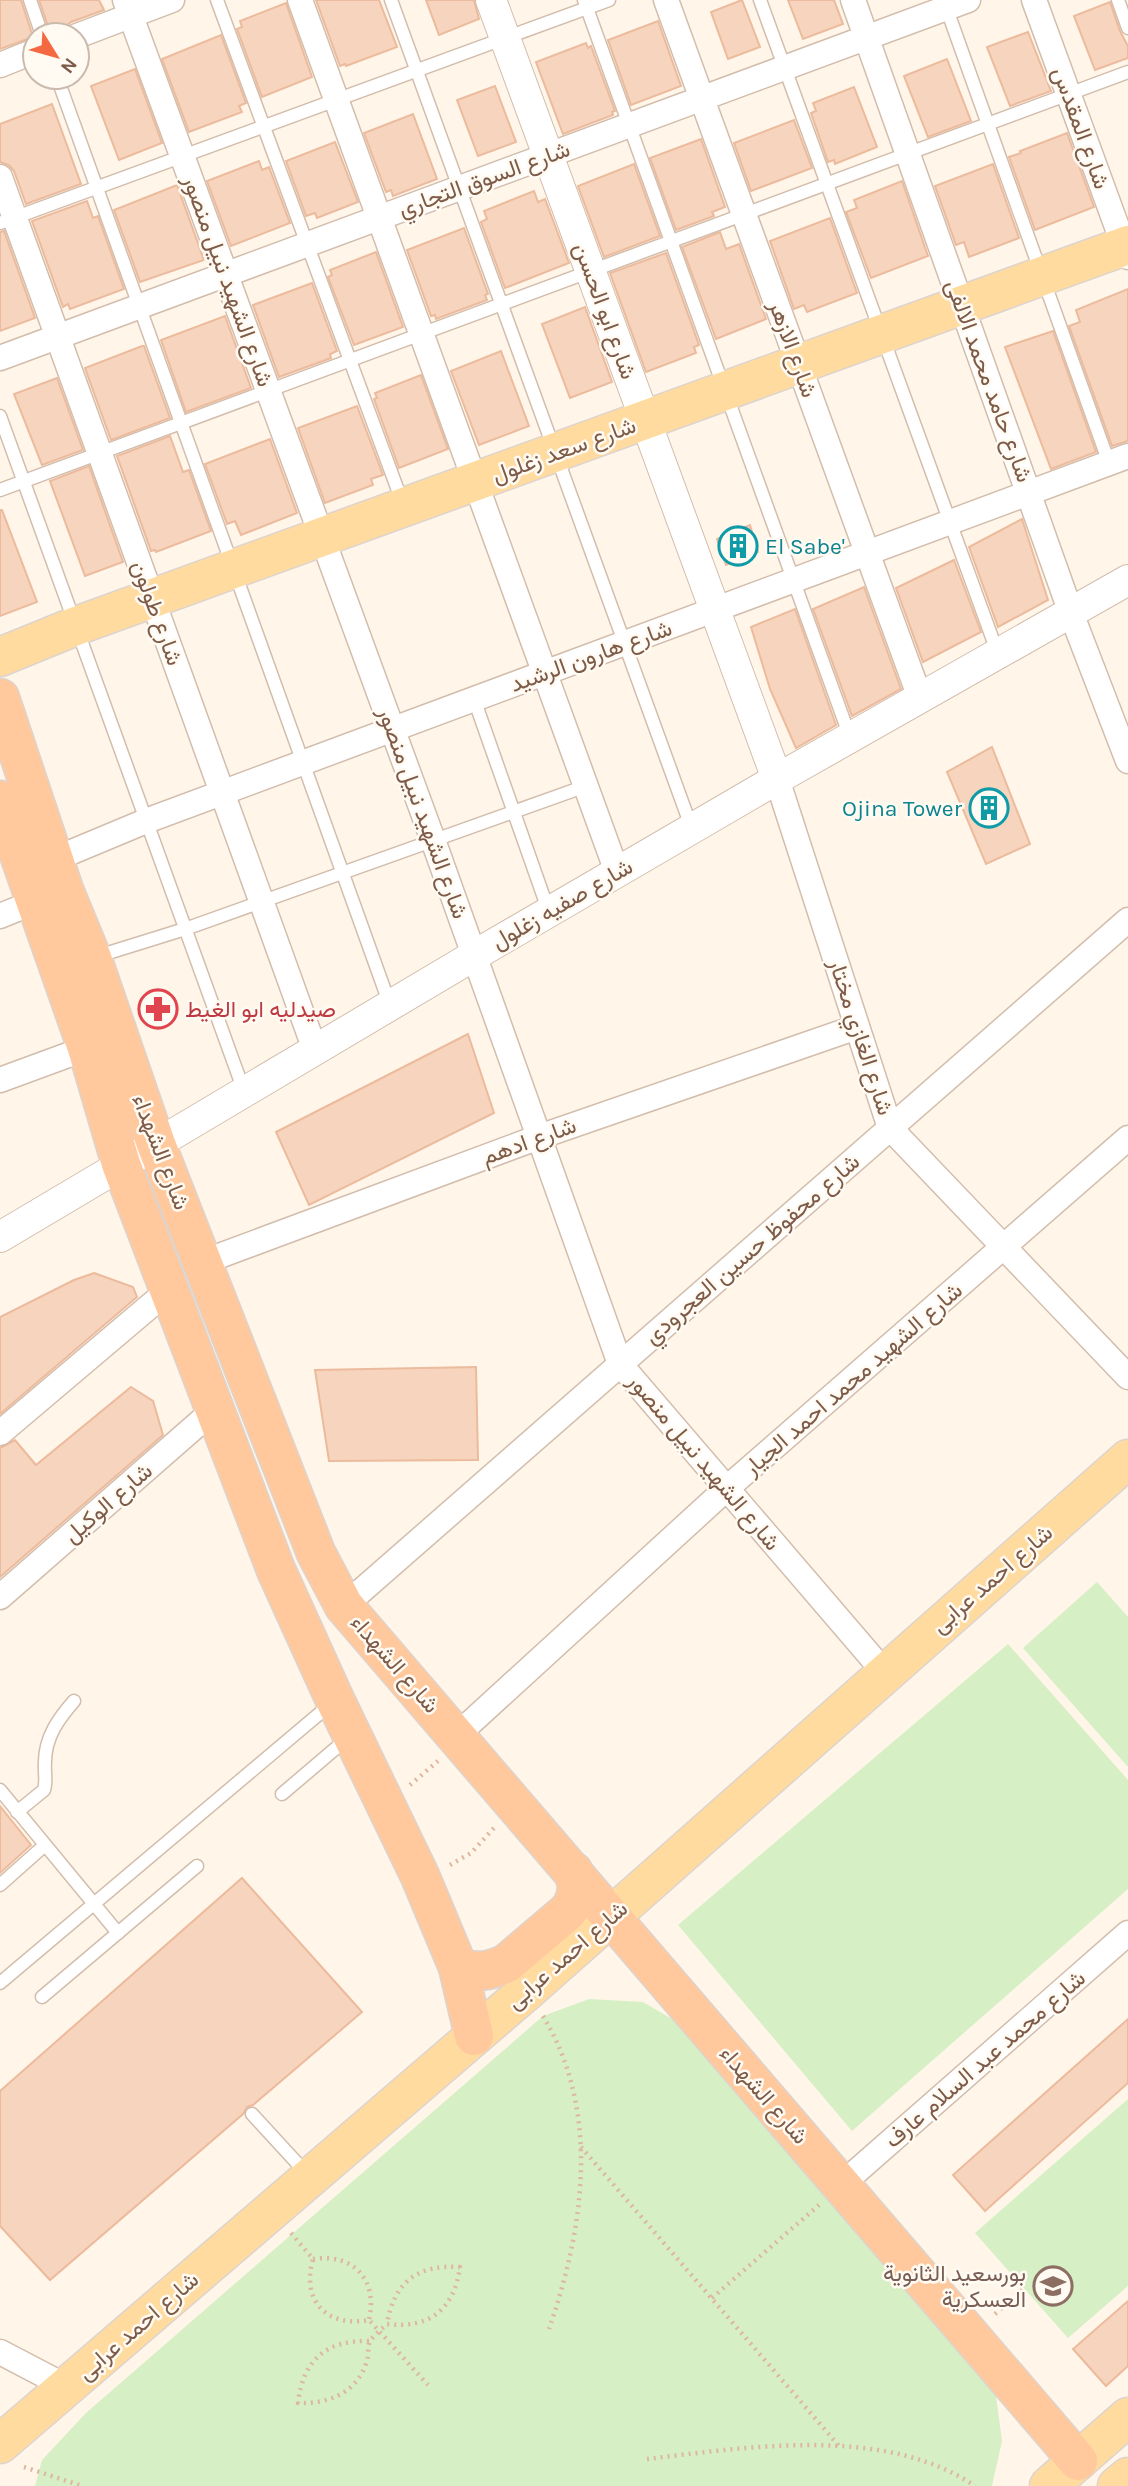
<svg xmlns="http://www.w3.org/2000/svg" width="1128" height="2486" font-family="Karla,Vazirmatn,sans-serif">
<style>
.green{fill:#d6efc5}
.building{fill:#f7d4bd;stroke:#ecba9c;stroke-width:2}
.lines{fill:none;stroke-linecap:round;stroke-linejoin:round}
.service-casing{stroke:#d3bdac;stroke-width:15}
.minor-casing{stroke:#d3bdac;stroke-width:27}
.tertiary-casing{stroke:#d3bdac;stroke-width:32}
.primary-casing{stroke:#ddd4cf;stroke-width:41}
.trunk-casing{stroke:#ddd4cf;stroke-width:41}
.path{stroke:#ddb79f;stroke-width:4.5;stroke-dasharray:2 5;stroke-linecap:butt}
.service{stroke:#fff;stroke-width:12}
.minor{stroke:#fff;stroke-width:24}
.tertiary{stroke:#fff;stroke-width:30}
.primary{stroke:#ffdba0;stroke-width:38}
.trunk{stroke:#ffc89d;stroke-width:38}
.labels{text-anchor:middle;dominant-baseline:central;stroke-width:5;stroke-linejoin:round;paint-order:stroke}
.street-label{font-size:23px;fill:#7d5b48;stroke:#fffaf2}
.culture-label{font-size:23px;fill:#0d838f;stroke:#fffaf2;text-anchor:start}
.health-label{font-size:23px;fill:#be3a42;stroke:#fffaf2;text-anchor:start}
.education-label{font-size:23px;fill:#785e54;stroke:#fffaf2;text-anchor:end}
</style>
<rect width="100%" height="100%" fill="#fff6e9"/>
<g class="green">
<polygon points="1097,1582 1128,1617 1128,1767 1023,1648"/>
<polygon points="1008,1644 1128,1780 1128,1889 852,2131 678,1925"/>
<polygon points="589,1999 643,2002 684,2026 979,2364 996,2396 1002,2441 992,2486 35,2486 42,2460 86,2413 543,2016"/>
<polygon points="1128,2099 1128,2286 1068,2338 975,2233"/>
</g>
<g class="building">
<polygon points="0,0 21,0 33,37 0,49"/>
<polygon points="39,0 99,0 104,10 71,22 65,27 62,34 51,35"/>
<polygon points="316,0 379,0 397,47 346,66 345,64 340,66"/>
<polygon points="426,0 474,0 479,19 439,35"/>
<polygon points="742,0 760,47 728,59 711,12"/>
<polygon points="788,0 834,0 843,24 803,39"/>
<polygon points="1110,2 1120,31 1128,46 1128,58 1095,70 1074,16"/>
<polygon points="286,3 312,77 262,97 237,29 242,27 240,21"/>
<polygon points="658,21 681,86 631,105 608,40"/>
<polygon points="1028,32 1051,91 1010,106 987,47"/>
<polygon points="221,35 246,103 239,106 242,112 189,132 162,59"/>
<polygon points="586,43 588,48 591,46 615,111 612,112 613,115 563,134 536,62"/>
<polygon points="947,59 971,121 928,137 904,76"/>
<polygon points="135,69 162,143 119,160 91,86"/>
<polygon points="495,86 516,142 478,156 457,100"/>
<polygon points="854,87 877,147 835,164 834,160 828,162 811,113 816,111 813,103"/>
<polygon points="52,104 81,184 26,204 14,171 9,165 0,162 0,124"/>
<polygon points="413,114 437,179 393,196 391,190 386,192 364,133"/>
<polygon points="794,120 812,168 751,191 734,143"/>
<polygon points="1067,133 1094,207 1035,230 1009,157 1021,153 1020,151"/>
<polygon points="701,139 725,207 712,212 714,216 676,230 650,158"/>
<polygon points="335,142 358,202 317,218 315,213 306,216 286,161"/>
<polygon points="259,161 262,170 269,167 290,223 231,246 207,181"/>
<polygon points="634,164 660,236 604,257 578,186"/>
<polygon points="993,164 1019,238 969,257 964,242 956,245 935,186"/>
<polygon points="902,181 928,256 871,278 846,212 857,208 854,200"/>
<polygon points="177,185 204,260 140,282 114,210"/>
<polygon points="534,191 538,202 545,199 569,263 505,288 481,222 487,219 484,211"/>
<polygon points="87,201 93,218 98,216 124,289 70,309 68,304 63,307 32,221"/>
<polygon points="830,218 857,293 807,312 804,305 794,309 770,241"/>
<polygon points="464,228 488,294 485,295 487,300 436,319 435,315 431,316 407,250"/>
<polygon points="4,231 35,318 0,331 0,232"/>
<polygon points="720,232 726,249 739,244 766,319 716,339 682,247"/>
<polygon points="376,252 403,327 354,345 328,277 332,275 330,270"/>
<polygon points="666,253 699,345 694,347 696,353 646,372 610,273"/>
<polygon points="312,283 337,351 330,354 331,358 279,377 253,305"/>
<polygon points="1128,289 1128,441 1112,446 1069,326 1080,322 1076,310"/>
<polygon points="585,307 612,382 570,398 542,324"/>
<polygon points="225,316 251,388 186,412 161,340"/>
<polygon points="1053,331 1096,452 1051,469 1005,347"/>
<polygon points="142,346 144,346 170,418 111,440 85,368"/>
<polygon points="501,351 529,426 479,445 451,371"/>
<polygon points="421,375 448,449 399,468 374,399 377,398 375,393"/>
<polygon points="57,378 83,450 42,465 14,394"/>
<polygon points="357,406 383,475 371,479 373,485 325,503 298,428"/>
<polygon points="170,436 183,472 189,470 211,531 156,552 155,550 151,551 117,456"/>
<polygon points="270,439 297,513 241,535 235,521 227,524 205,464"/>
<polygon points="89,466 123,562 85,576 50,481"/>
<polygon points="0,510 2,510 37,602 0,616"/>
<polygon points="1022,519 1048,600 998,627 969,547"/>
<polygon points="750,525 758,552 726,565 717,539"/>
<polygon points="954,560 981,632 923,662 896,588"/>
<polygon points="864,587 901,689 852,716 813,609"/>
<polygon points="795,609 836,725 796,748 770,689 751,627"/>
<polygon points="992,747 1030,844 986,864 947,772"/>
<polygon points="468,1034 494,1113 309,1205 276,1132"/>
<polygon points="94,1273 133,1287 137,1297 0,1414 0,1317 74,1280"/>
<polygon points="476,1367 478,1460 329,1461 315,1370"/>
<polygon points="131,1387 153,1401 163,1435 0,1577 0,1448 15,1440 36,1465"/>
<polygon points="0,1806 31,1845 0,1873"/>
<polygon points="242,1878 362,2012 253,2105 247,2107 243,2114 50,2280 0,2226 0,2091"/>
<polygon points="1128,2019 1128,2083 985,2211 953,2175"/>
<polygon points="1128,2301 1128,2366 1106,2386 1073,2349"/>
</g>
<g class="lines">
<g class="service-casing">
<g id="service">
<polyline points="30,0 42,35"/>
<polyline points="217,0 403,504"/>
<polyline points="391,0 692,829"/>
<polyline points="584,0 850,737"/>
<polyline points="760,0 998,654"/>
<polyline points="1118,0 1128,28"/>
<polyline points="945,4 1109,463"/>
<polyline points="57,77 390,1005"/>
<polyline points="0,223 609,0"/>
<polyline points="0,416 244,1091"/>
<polyline points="0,490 1128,72"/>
<polyline points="474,699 549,912"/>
<polyline points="95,957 185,929 586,786"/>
<polyline points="0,1790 118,1933"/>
<polyline points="282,1794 349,1737"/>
<path d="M17,1812L44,1790C47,1781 44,1771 45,1762C45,1737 59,1718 74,1701"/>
<polyline points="0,1885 45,1845"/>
<polyline points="0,1983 332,1703"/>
<polyline points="42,1997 197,1866"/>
<polyline points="252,2114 308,2175"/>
</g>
</g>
<g class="minor-casing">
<g id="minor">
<polyline points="125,0 433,840 620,1364 885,1673"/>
<polyline points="300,0 617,872"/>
<polyline points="666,0 920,698"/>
<polyline points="853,0 1071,613 1128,761"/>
<polyline points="1034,0 1128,257"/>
<polyline points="77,36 172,0"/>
<polyline points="0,65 35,51"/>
<polyline points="0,177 315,1050"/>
<polyline points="0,358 968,0"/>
<polyline points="777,779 890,1128 1128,1377"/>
<polyline points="55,859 146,821 1128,456"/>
<polyline points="0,916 37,901"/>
<polyline points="0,1080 87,1048"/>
<polyline points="203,1262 539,1137 857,1027"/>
<polyline points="0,1433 170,1289"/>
<polyline points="0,1597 215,1409"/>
<polyline points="344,1606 1128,920"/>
<polyline points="456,1736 726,1489 1128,1138"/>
<polyline points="841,2185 1128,1933"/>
<polyline points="0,2352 67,2387"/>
</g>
</g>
<g class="tertiary-casing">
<g id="tertiary">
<polyline points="491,0 777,779"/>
<polyline points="0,1237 475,955 777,779 1128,580"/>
</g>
</g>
<g class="primary-casing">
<g id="primary">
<polyline points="0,657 76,626 1128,245"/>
<polyline points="0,2444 528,1990 1128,1459"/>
<polyline points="1049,2486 1128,2417"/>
<polyline points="1117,2486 1128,2477"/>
</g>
</g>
<g class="trunk-casing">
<g id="trunk">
<polyline points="0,698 64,890 92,958 156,1144 316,1553 344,1606 1078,2461"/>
<polyline points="0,800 87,1048 121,1164 276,1570 335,1700 420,1876 458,1967 474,2036"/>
<path d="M458,1967C476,1973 489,1972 507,1963L568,1911C578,1898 579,1886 573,1871"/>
</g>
</g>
<g class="path">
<polyline points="410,1785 438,1761"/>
<polyline points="450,1865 471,1853 494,1828"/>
<path d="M543,2016C601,2112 584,2228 549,2329"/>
<polyline points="581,2147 839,2446"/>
<path d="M291,2233L313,2259C301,2300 326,2328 369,2320L428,2385"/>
<path d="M313,2259C354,2253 378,2280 369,2320"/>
<polyline points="712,2298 819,2205"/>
<polyline points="995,2314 1024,2288"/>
<path d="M369,2341C326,2340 303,2360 298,2403C329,2404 357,2393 367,2361C369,2354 367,2345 371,2340C375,2334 382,2329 387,2324C429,2329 454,2310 460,2267C418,2264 394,2282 387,2324"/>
<path d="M647,2459C749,2447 885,2425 975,2486"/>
<polyline points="24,2467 82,2486"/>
</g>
<use href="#service" class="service"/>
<use href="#minor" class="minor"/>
<use href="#tertiary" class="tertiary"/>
<use href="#primary" class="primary"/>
<use href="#trunk" class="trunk"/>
</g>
<defs>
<g id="building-ring" transform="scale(2.0125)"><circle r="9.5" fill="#fffaf2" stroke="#0f9aa8" stroke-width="1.5"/><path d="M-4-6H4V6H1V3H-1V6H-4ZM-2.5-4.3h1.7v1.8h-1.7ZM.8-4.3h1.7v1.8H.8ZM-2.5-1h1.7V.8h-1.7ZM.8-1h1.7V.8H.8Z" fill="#0f9aa8"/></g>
<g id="pharmacy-ring" transform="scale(2.0125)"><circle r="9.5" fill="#fffaf2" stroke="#e0444e" stroke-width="1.5"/><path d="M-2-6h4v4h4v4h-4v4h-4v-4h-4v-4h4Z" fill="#e0444e"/></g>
<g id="school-ring" transform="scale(2.0125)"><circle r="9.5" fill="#fffaf2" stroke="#8d6e63" stroke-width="1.5"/><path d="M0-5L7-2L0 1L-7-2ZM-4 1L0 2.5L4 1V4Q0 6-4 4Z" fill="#8d6e63"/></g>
</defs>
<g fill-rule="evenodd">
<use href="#building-ring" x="738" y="546"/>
<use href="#building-ring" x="989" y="808"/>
<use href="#pharmacy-ring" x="158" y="1009"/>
<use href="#school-ring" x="1053" y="2286"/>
</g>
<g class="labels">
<g class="street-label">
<text transform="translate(1081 128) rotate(70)">شارع المقدس</text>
<text transform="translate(484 179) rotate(-20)">شارع السوق التجاري</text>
<text transform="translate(228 281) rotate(70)">شارع الشهيد نبيل منصور</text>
<text transform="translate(605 311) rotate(70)">شارع ابو الحسن</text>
<text transform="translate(793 349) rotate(70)">شارع الازهر</text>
<text transform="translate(989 381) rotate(70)">شارع حامد محمد الالفى</text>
<text transform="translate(564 450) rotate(-20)">شارع سعد زغلول</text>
<text transform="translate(157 613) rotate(70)">شارع طولون</text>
<text transform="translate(591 656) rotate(-20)">شارع هارون الرشيد</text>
<text transform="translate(423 813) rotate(70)">شارع الشهيد نبيل منصور</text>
<text transform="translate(562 904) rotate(-30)">شارع صفيه زغلول</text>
<text transform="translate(861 1037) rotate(72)">شارع الغازي مختار</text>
<text transform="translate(529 1141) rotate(-20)">شارع ادهم</text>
<text transform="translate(161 1152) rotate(69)">شارع الشهداء</text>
<text transform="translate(752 1249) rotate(-41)">شارع محفوظ حسين العجرودي</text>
<text transform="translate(853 1379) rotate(-41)">شارع الشهيد محمد احمد الجيار</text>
<text transform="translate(704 1462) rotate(50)">شارع الشهيد نبيل منصور</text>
<text transform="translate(108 1503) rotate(-41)">شارع الوكيل</text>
<text transform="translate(992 1579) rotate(-41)">شارع احمد عرابى</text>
<text transform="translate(395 1664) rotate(49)">شارع الشهداء</text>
<text transform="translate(567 1955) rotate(-41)">شارع احمد عرابى</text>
<text transform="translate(985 2059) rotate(-41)">شارع محمد عبد السلام عارف</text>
<text transform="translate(764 2095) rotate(49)">شارع الشهداء</text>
<text transform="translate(138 2326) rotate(-41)">شارع احمد عرابى</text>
</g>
<g class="culture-label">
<text x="765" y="546">El Sabe'</text>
<text x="962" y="808" text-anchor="end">Ojina Tower</text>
</g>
<g class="health-label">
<text x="185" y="1009">صيدليه ابو الغيط</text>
</g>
<g class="education-label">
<text x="1026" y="2273">بورسعيد الثانوية<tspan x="1026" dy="26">العسكرية</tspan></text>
</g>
</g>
<g transform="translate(56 56) rotate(127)"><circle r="33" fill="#fffaf2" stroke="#cbbaae" stroke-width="2"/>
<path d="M0-5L12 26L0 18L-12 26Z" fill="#f56942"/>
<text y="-10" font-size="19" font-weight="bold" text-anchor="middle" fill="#7d5b48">N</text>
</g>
</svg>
